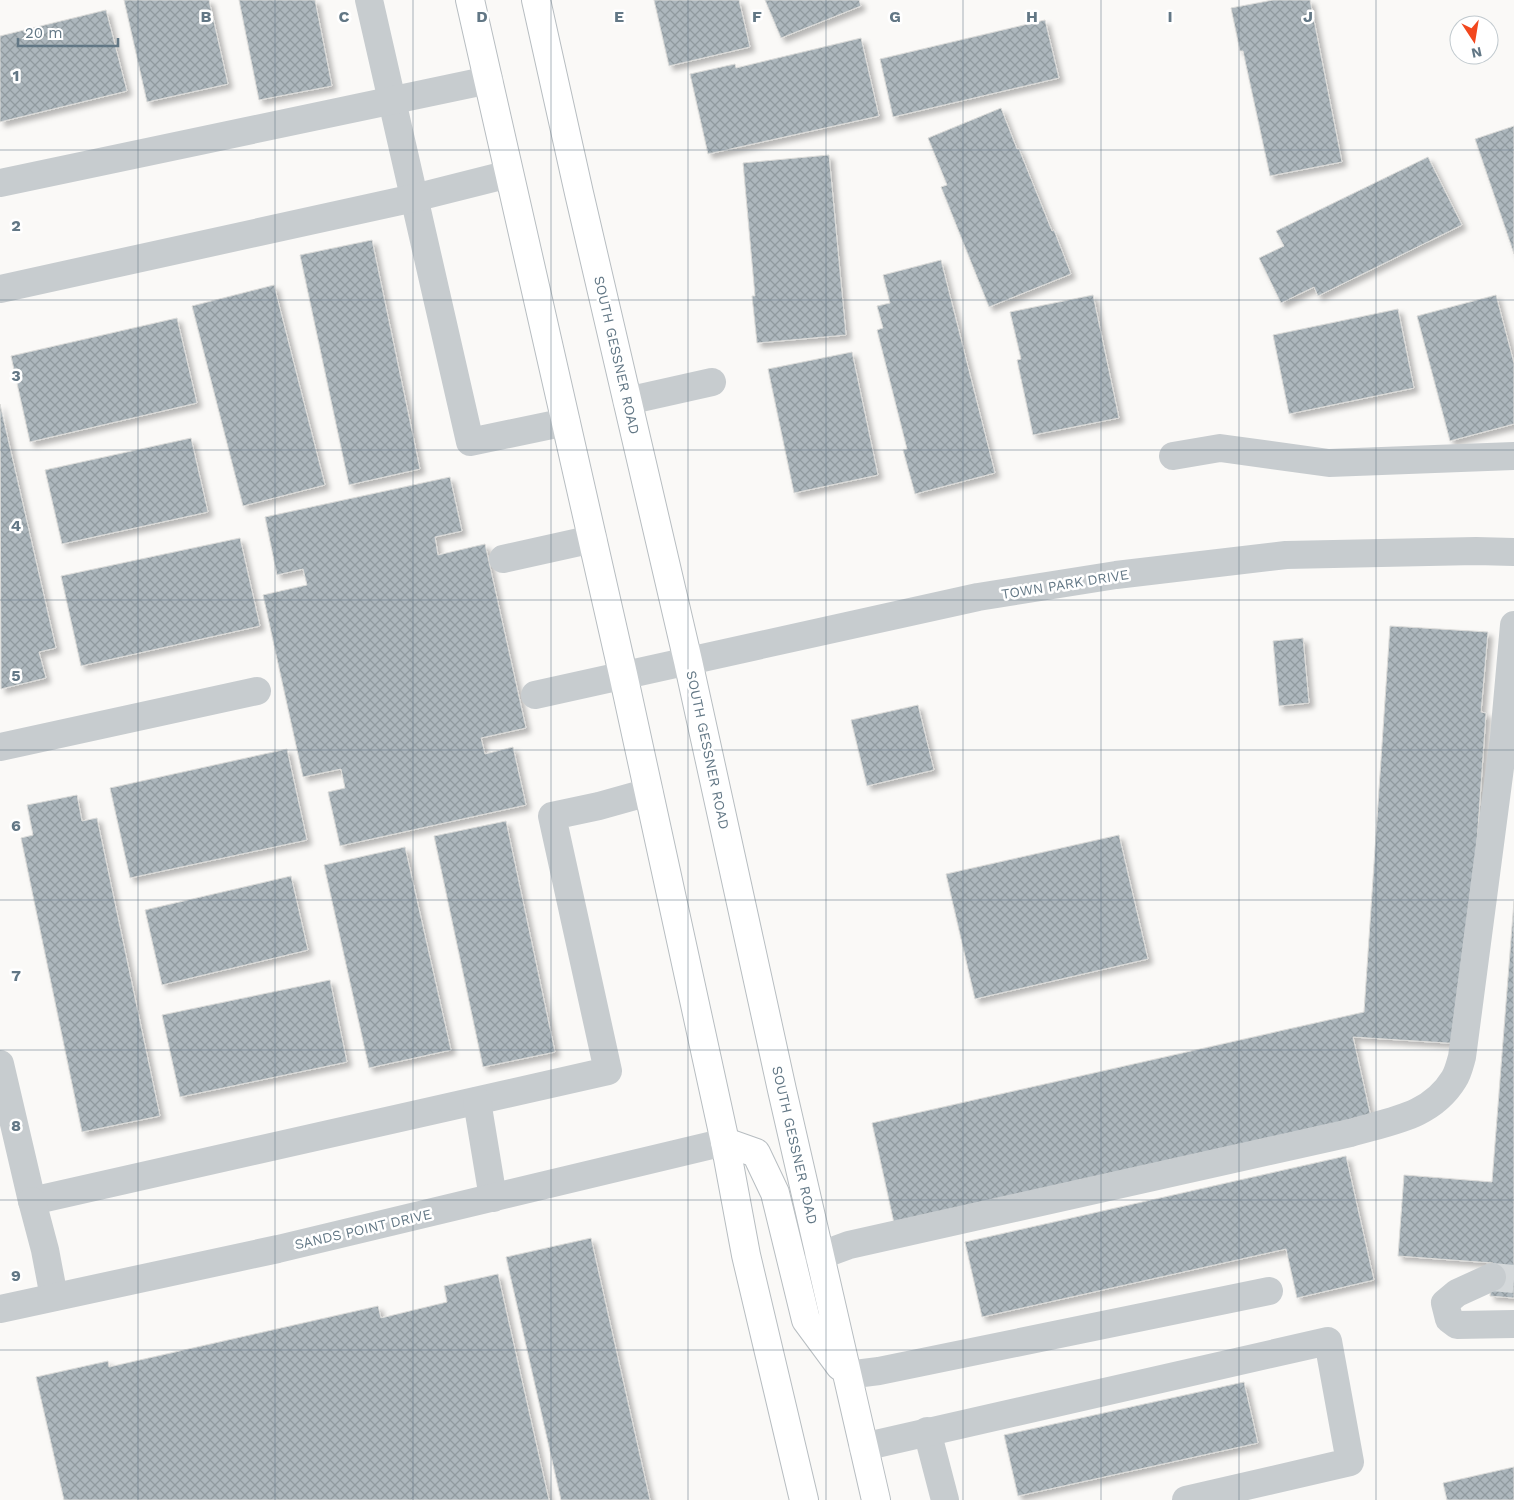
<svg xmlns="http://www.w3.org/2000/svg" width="1514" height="1500" font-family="'Work Sans',sans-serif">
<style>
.building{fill:url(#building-cross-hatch);stroke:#dbdbd9;filter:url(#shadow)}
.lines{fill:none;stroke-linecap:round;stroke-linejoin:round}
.minor-tunnel{stroke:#d4d8da;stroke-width:28;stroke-dasharray:28 14;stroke-linecap:butt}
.major-casing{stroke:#b7bdc1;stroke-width:30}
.minor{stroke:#c7cccf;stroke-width:28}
.major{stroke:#fff;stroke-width:28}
.grid{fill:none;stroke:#627785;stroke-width:1;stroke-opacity:0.55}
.labels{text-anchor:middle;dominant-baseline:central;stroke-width:5;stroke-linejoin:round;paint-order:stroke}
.street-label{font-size:14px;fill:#627785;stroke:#fff}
.grid-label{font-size:16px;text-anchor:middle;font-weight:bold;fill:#627785;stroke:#fff;stroke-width:5;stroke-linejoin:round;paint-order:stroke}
</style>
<defs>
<pattern id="building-cross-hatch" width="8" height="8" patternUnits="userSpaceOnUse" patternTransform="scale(1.25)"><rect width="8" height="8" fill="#adb7bd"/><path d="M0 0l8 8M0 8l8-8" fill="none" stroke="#909a9f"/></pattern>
<filter id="shadow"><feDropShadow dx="4.5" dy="4.5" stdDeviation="2.5" flood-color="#0004"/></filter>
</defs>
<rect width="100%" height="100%" fill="#faf9f7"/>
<g class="building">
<polygon points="124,0 209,0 228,84 147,102"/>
<polygon points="239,0 315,0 332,86 259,100"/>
<polygon points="654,0 739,0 750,47 669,66"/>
<polygon points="765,0 859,0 861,6 781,38"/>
<polygon points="1273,0 1310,0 1342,162 1270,176 1243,51 1240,51 1231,8"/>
<polygon points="106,10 127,91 0,122 0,36"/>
<polygon points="1045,20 1059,78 893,117 880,59"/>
<polygon points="861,38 879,116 708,154 690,74 735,64 736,68"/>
<polygon points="1001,108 1017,149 1019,149 1052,231 1054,230 1071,274 989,307 941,187 947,185 928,138"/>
<polygon points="1514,126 1514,254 1475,139"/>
<polygon points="829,155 846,335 757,343 752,296 755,296 743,163"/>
<polygon points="1428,157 1462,225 1318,296 1314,287 1281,303 1259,258 1284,246 1276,231"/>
<polygon points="372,240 420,469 349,485 300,255"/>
<polygon points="941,260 995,473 915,494 903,450 907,449 877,330 883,328 877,306 890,303 883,275"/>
<polygon points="274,285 325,485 243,506 192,306"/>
<polygon points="1093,295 1119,418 1033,435 1017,360 1021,359 1010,312"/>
<polygon points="1496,295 1514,363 1514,424 1450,441 1417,316"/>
<polygon points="1398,309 1414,388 1289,414 1273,335"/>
<polygon points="177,318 197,403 30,442 11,356"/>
<polygon points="852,352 878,475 794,493 768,369"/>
<polygon points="0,404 56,648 39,652 46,678 1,689"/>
<polygon points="191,438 208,512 62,544 45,470"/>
<polygon points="450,477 462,531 435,537 438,555 485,544 526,728 481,738 485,754 513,747 526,805 340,846 328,792 345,788 341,769 303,777 263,595 307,585 303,569 277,575 265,517"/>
<polygon points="240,538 260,626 81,666 61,576"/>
<polygon points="1390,626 1488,632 1481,712 1486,713 1463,1044 1353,1037 1371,1117 894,1223 872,1123 1364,1012"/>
<polygon points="1303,638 1309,703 1279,706 1273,641"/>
<polygon points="918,705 934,770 867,786 851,720"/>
<polygon points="287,749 307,840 130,878 110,788"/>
<polygon points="77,795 82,821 97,818 160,1116 82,1132 21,838 33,835 27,805"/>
<polygon points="506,821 555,1052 483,1067 434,836"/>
<polygon points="1119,835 1148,959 975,999 946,874"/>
<polygon points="405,847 451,1050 369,1068 324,865"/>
<polygon points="291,876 308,950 162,985 145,910"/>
<polygon points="1514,901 1514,1298 1490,1296 1493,1263 1398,1256 1404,1175 1492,1182"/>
<polygon points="330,980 347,1062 180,1097 162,1015"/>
<polygon points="1346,1156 1374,1280 1297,1298 1286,1249 982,1317 965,1242"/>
<polygon points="591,1238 650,1500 561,1500 506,1257"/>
<polygon points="498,1274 549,1500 64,1500 36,1377 108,1361 109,1367 378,1306 381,1318 447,1302 444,1286"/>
<polygon points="1244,1382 1258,1443 1018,1496 1004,1435"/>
<polygon points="1514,1467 1514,1500 1447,1500 1443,1483"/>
</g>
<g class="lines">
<polyline class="minor-tunnel" points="1492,1277 1514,1279"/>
<g class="major-casing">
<g id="major">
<polyline points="470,0 623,674 725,1142 746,1255 804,1500"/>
<polyline points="536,0 579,193 688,661 782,1090 876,1500"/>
<polyline points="725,1142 756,1153 775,1193 806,1320 840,1366"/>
</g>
</g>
<g class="minor">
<polyline points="369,0 470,442 566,422"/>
<polyline points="0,183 489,80"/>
<polyline points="0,289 414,198 509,174"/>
<polyline points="627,401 712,382"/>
<polyline points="1173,456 1220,448 1329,463 1514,456"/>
<polyline points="503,559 593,539"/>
<polyline points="535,695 978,597 1116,575 1286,555 1476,551 1514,552"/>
<polyline points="0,747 257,691"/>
<polyline points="0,1064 32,1201 608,1071 552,816 599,806 649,792"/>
<polyline points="477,1101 493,1198"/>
<polyline points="32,1201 45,1250 54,1297"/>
<path d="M819,1256L849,1245L1350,1133C1390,1121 1431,1117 1454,1079C1458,1073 1460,1064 1462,1057L1504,737L1514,625"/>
<polyline points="1492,1277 1457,1293 1445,1303 1449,1319 1457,1325 1514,1324"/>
<polyline points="0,1309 278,1249 725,1142"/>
<polyline points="847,1375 879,1371 1269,1291"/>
<polyline points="927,1431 945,1500"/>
<polyline points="863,1447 1328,1341 1350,1462 1186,1500"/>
</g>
<use href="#major" class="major"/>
</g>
<path class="grid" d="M138,0V1500M275,0V1500M413,0V1500M551,0V1500M688,0V1500M826,0V1500M963,0V1500M1101,0V1500M1239,0V1500M1376,0V1500M0,150H1514M0,300H1514M0,450H1514M0,600H1514M0,750H1514M0,900H1514M0,1050H1514M0,1200H1514M0,1350H1514"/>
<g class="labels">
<g class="street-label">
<text transform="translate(617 355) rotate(77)">SOUTH GESSNER ROAD</text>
<text transform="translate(1065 584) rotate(-9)">TOWN PARK DRIVE</text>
<text transform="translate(708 750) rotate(78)">SOUTH GESSNER ROAD</text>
<text transform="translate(795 1145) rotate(77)">SOUTH GESSNER ROAD</text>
<text transform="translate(363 1229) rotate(-13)">SANDS POINT DRIVE</text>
</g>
</g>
<g class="grid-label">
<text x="206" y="22">B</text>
<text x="344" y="22">C</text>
<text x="482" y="22">D</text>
<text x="619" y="22">E</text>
<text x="757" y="22">F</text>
<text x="895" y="22">G</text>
<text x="1032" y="22">H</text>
<text x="1170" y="22">I</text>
<text x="1308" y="22">J</text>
<text x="16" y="81">1</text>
<text x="16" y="231">2</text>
<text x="16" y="381">3</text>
<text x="16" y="531">4</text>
<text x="16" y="681">5</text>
<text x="16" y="831">6</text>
<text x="16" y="981">7</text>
<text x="16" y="1131">8</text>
<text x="16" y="1281">9</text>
</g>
<g transform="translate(1474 40) rotate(168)"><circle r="24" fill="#ffffff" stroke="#c0c9ce"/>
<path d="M0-4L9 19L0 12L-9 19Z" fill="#f2471e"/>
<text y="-8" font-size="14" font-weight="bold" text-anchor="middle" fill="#627785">N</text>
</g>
<path d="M18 38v8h100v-8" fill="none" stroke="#627785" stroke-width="2.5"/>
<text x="25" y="38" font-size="15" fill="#627785" stroke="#ffffff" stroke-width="4" paint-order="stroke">20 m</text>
</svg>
